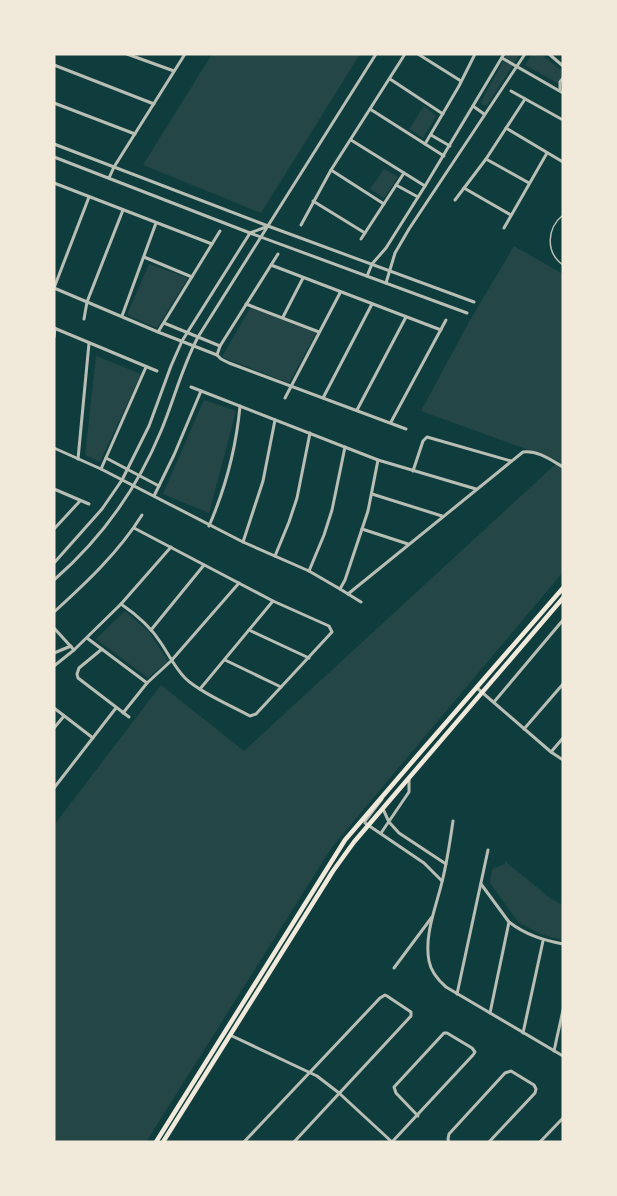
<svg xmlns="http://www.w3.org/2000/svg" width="617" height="1196" font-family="'Titillium Web',sans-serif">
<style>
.green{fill:#244646}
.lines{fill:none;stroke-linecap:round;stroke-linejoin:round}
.service{stroke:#b8beb3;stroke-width:1.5}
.minor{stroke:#b8beb3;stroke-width:3}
.primary{stroke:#f1e9da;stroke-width:4.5}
</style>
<rect width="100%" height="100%" fill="#0f3d3e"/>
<g class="green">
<polygon points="212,54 360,54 261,213 143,165"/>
<polygon points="507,54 520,54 487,105 483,105 481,102"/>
<polygon points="532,54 541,54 563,72 563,86 525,65"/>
<polygon points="424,106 436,116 423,138 409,129"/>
<polygon points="384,169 398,177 384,198 370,189"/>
<polygon points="514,246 563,274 563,572 332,847 146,1142 54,1142 54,825 161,685 244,751 559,461 421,411 469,322"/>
<polygon points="149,264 188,278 157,328 127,315"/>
<polygon points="251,307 316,333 289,383 222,357"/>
<polygon points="96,356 141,374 100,462 85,455"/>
<polygon points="204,400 236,411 209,513 163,494"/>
<polygon points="125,611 149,632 168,661 148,678 96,639"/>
<polygon points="505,861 551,899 563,905 563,940 543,935 518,922 490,883 492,869 505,864"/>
</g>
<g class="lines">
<path class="service" d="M563,215C547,228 545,252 563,265"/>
<g class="minor">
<polyline points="127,54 174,71"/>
<polyline points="418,54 461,81"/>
<polyline points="549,54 563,66"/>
<polyline points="502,58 563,93"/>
<polyline points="54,65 154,104"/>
<polyline points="390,79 443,114"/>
<polyline points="560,90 560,82 563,78"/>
<polyline points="511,91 563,120"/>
<polyline points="54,103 135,134"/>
<polyline points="473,106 484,114"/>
<polyline points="370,109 444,156"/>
<polyline points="506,128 563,162"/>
<polyline points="431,135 450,146"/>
<polyline points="351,140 425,186"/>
<polyline points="54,144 268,226 474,302"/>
<polyline points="425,144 459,86 475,54"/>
<polyline points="54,157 250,233 467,313"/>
<polyline points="486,159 529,183"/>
<polyline points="331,170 384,204"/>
<polyline points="109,178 114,167 185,54"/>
<polyline points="54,183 212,244"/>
<polyline points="396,185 418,197"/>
<polyline points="464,188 511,215"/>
<polyline points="455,200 486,159 525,99"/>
<polyline points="313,201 365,233"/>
<polyline points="301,225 331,170 405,54"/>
<polyline points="504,228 547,153"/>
<polyline points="361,239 404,173"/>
<polyline points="144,257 192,277"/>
<polyline points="271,265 441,330"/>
<polyline points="367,276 372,264 386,248 425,186 504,54"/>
<polyline points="386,283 395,253 409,229 525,54"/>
<polyline points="54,288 158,332 217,355 221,359 229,363 406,429"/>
<polyline points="54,288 89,197"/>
<polyline points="246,304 319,332"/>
<polyline points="122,316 156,223"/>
<polyline points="283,317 303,278"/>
<polyline points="84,319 87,302 123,210"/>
<polyline points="164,323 220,346"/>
<polyline points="54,328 157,371"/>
<polyline points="158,332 220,231"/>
<polyline points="54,337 55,328"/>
<polyline points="217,355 220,346 278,254"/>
<polyline points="191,387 378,460 476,489"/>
<polyline points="285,398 340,293"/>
<polyline points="323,398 372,304"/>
<polyline points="357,410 406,317"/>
<polyline points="391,422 446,320"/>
<polyline points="54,448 101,469 243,542 309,571 340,589 361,602"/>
<polyline points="106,458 159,486"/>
<polyline points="78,459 89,343"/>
<polyline points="101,469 146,367"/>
<polyline points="413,471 423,441 427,437 511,461"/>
<polyline points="54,489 89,504"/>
<polyline points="372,494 442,516"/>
<polyline points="154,496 174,455 201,391"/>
<path d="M209,526C226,487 236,449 240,406"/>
<polyline points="54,529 80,501"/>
<polyline points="362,529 408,544"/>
<polyline points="243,542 263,481 275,420"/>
<polyline points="275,556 289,522 297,498 310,433"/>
<polyline points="54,563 102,509 122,480 149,426 171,366 182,341 250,233 266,227"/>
<polyline points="309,571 324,535 332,510 345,447"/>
<path d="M54,580C101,539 137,489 161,431C174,400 182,367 198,337L376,54"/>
<polyline points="340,589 345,580 368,511 378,460"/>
<path d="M348,594L523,452C537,450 551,460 563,467"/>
<path d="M121,604C137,615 151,627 161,643C169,655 175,668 185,678C199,692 232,706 250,716L256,714L332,632L329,626L273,601L134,528"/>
<path d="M54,612C86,583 119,552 142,515"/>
<polyline points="54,628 74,650"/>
<polyline points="151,630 204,565"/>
<polyline points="249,630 309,658"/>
<polyline points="87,638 147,683"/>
<polyline points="102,649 79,668 77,674 78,678 129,717"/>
<polyline points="54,653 71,646"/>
<polyline points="225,660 281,687"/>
<polyline points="54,666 74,650 121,604 171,547"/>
<polyline points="477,688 551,752 563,760"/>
<polyline points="200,689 273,601"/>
<polyline points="494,702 563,620"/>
<polyline points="54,708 93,738"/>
<polyline points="123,713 147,683 171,661 239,583"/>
<polyline points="54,728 64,716"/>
<polyline points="524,729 563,684"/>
<polyline points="551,752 563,738"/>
<polyline points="54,788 116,708"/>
<polyline points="382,799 365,821 365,823 424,863 442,881"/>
<polyline points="383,809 389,822 399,833 446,864"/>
<path d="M453,821C450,842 447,862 442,882C436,907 424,935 429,961C431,972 438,980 446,987L563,1056"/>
<polyline points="381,833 409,792 409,778"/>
<path d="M481,884L509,922C526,935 543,940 563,944"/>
<polyline points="394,968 432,917"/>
<polyline points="457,994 488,850"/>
<polyline points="490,1013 509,922"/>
<polyline points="523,1033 543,941"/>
<polyline points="230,1035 317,1076 339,1093 392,1142"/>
<polyline points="554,1051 563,1010"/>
<polyline points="244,1142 380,998 385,995 387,996 411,1012 411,1016 294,1142"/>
<polyline points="392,1142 473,1055 475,1052 472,1048 447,1033 444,1033 394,1087 396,1093 418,1116"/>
<polyline points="449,1142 448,1139 449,1134 505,1073 511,1071 534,1085 536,1089 535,1093 489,1142"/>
<polyline points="540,1142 563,1118"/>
</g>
<g class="primary">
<polyline points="156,1142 345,840 418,755 563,588"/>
<polyline points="163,1142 333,871 354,842 563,598"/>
</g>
</g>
<rect width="617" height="1196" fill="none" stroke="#f1e9da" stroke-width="111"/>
</svg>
